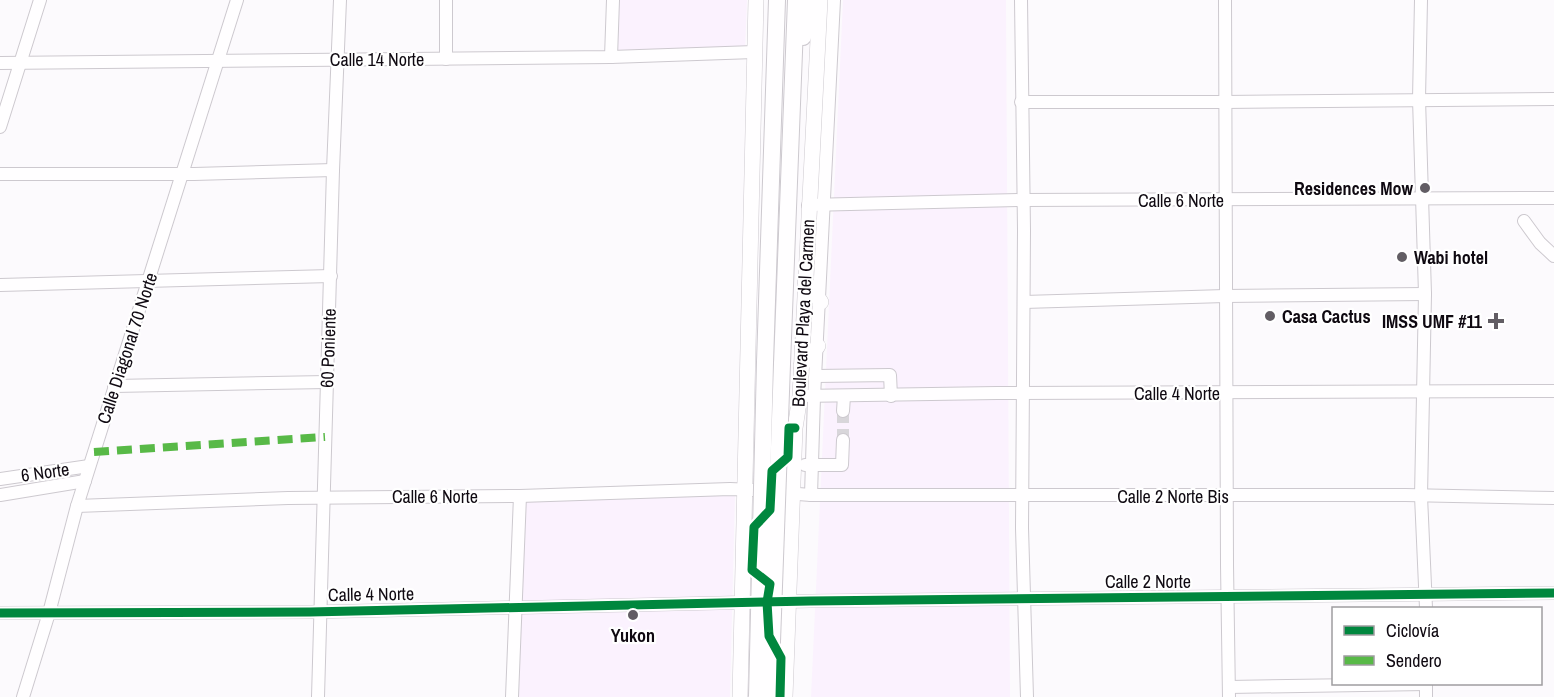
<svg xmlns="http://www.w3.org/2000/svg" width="1554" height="697" font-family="'Archivo Narrow',sans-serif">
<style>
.built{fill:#fbf2fe}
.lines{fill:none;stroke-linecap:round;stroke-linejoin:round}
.minor-tunnel{stroke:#d8d6da;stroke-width:12;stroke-dasharray:12 6;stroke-linecap:butt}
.minor-casing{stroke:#cdc9cf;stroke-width:14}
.major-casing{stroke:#cdc9cf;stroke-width:16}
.highway-casing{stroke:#cdc9cf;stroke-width:18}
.minor{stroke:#fffeff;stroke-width:12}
.major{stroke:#fffeff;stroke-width:15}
.highway{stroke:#fffeff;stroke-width:16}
.highway-bridge-casing{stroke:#cdc9cf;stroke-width:18;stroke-linecap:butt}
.highway-bridge{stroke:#fffeff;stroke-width:16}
.quiet{stroke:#58b947;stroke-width:8;stroke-dasharray:15 8;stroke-linecap:butt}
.cycleway-casing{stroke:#fff;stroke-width:13}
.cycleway{stroke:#00873e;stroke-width:9}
.poi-dot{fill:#625d64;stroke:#fff;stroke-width:2}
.labels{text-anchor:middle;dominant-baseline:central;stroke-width:4.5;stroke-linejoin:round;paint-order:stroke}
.street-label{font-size:18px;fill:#0f0911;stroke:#fff}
.poi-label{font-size:18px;font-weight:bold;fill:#0f0911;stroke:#fff;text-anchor:end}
</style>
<rect width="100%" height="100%" fill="#fcfafd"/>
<g class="built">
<polygon points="619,0 747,0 745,52 617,57"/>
<polygon points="843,0 1006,0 1010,697 811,697"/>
<polygon points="735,495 730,697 517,697 523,499"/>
</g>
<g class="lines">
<polyline class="minor-tunnel" points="843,411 843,440"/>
<g class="minor-casing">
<g id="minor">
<polyline points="1021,0 1024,230 1022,528 1027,697"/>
<polyline points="1225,0 1227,565 1229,697"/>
<polyline points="1421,0 1419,99 1425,294 1421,496 1426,608"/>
<polyline points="611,57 613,0"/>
<polyline points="446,59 446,0"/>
<polyline points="0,63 611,57 754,52"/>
<polyline points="1021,102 1224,102 1554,99"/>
<polyline points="0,127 40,0"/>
<polyline points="0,174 194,174 333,170"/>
<polyline points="808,205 1022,200 1554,198"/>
<polyline points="1524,221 1540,243 1554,256"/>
<polyline points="0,285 331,276"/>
<polyline points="1024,302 1225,296 1425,294"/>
<polyline points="816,376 890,375 891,396"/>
<polyline points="114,386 327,382"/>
<polyline points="800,396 997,393 1554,391"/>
<polyline points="843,411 844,396"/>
<polyline points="805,465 842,465 843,440"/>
<polyline points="0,479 89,466"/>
<polyline points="785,493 811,495 1405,495 1554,498"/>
<polyline points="0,495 85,481"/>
<polyline points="811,495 814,397 834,0"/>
<polyline points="77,506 288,498 520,496 730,489 753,490"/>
<polyline points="0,613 310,612 810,601 1554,593"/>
<polyline points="1426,684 1426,697"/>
<polyline points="1229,687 1426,684"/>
<polyline points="23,697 49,613 77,506 237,0"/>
<polyline points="318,697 333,170 340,0"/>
<polyline points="512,697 520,496"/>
</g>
</g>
<g class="major-casing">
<g id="major">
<polyline points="805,281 821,302"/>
<polyline points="801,366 818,346"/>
<polyline points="740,697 756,0"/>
<polyline points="785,697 795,428 800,396 820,0"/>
</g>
</g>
<g class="highway-casing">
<g id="highway">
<polyline points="803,37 810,0"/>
<polyline points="765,362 777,0"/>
<polyline points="782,364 796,0"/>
</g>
</g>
<use href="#minor" class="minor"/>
<use href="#major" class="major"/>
<use href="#highway" class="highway"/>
<g class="highway-bridge-casing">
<g id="highway-bridge">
<polyline points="757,697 765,362"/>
<polyline points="770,697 782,364"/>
</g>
</g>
<use href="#highway-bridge" class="highway-bridge"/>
<polyline class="quiet" points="94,452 325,437"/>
<g class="cycleway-casing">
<g id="cycleway">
<polyline points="0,613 310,612 810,601 1554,593"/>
<polyline points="780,697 781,658 769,636 767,602 770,584 752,570 754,527 770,510 772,471 788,457 789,428 795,428"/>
</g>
</g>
<use href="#cycleway" class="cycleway"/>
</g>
<g class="poi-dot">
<circle cx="1425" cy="188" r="6"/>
<circle cx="1402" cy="257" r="6"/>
<circle cx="1270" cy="316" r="6"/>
<path d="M1493 312h6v6h6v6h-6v6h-6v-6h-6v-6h6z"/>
<circle cx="633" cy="615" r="6"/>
</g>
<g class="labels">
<g class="street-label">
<text x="377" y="59">Calle 14 Norte</text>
<text x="1181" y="200">Calle 6 Norte</text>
<text transform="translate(803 313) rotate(-87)">Boulevard Playa del Carmen</text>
<text transform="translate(127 348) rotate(-72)">Calle Diagonal 70 Norte</text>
<text transform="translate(328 348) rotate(-88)">60 Poniente</text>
<text x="1177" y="393">Calle 4 Norte</text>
<text transform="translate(45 472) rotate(-8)">6 Norte</text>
<text x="435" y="496">Calle 6 Norte</text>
<text x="1173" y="496">Calle 2 Norte Bis</text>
<text x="1148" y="581">Calle 2 Norte</text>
<text transform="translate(371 594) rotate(-1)">Calle 4 Norte</text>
</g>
<g class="poi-label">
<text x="1413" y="188">Residences Mow</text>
<text x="1414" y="257" text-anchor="start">Wabi hotel</text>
<text x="1282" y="316" text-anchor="start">Casa Cactus</text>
<text x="1482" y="321">IMSS UMF #11</text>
<text x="633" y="635" text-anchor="middle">Yukon</text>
</g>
</g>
<rect x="1332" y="607" width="210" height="78" fill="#ffffff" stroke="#9f9da0" stroke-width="1.5"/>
<rect x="1344" y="626" width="30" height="9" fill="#00873e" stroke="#9f9da0" stroke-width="1.5"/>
<text x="1386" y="637" font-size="18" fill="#0f0911">Ciclovía</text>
<rect x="1344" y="656" width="30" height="9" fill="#58b947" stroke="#9f9da0" stroke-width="1.5"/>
<text x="1386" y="667" font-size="18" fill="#0f0911">Sendero</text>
</svg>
